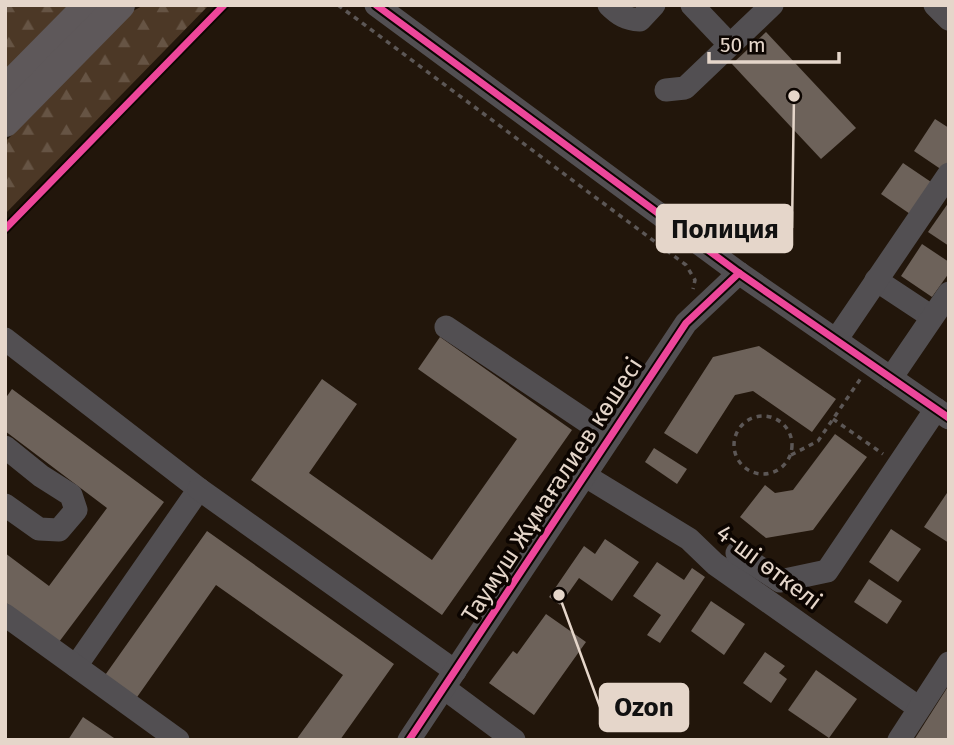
<svg xmlns="http://www.w3.org/2000/svg" width="954" height="745" font-family="'Fira Sans',sans-serif">
<style>
.forest{fill:url(#forest-firs)}
.building{fill:#6d625a}
.lines{fill:none;stroke-linecap:round;stroke-linejoin:round}
.path{stroke:#5c5756;stroke-width:3.5;stroke-dasharray:5 5;stroke-linecap:butt}
.minor{stroke:#524f52;stroke-width:23}
.major{stroke:#5e585a;stroke-width:30}
.cycleway-casing{stroke:#0c0501;stroke-width:11}
.cycleway{stroke:#ed469a;stroke-width:7}
.labels{text-anchor:middle;dominant-baseline:central;stroke-width:7;stroke-linejoin:round;paint-order:stroke}
.street-label{font-size:24px;fill:#e5d6ca;stroke:#0c0501}
.leader{fill:none;stroke:#e5d6ca;stroke-width:2.5}
.callout-dot{fill:#e5d6ca;stroke:#0c0501;stroke-width:2.5}
.callout{fill:#e5d6ca;stroke:#e5d6ca;stroke-width:2.5}
.callout-label{font-size:26px;text-anchor:middle;font-weight:bold;fill:#111}
</style>
<defs>
<pattern id="forest-firs" width="22" height="20" patternUnits="userSpaceOnUse" patternTransform="scale(1.75)"><rect width="22" height="20" fill="#4c3826"/><path d="M5 1l3.5 6h-7zM16 11l3.5 6h-7z" fill="#665444"/></pattern>
</defs>
<rect width="100%" height="100%" fill="#22160b"/>
<g class="forest">
<polygon points="5,5 71,5 5,72"/>
<polygon points="144,5 209,5 5,214 5,142 133,11"/>
</g>
<g class="building">
<polygon points="766,32 856,128 821,159 732,64"/>
<polygon points="935,119 949,128 949,166 945,172 914,151"/>
<polygon points="903,163 934,184 913,216 881,194"/>
<polygon points="949,202 949,246 928,232"/>
<polygon points="922,244 949,262 949,273 932,297 901,276"/>
<polygon points="440,337 572,430 442,615 251,480 322,379 357,404 309,473 432,560 517,439 418,369"/>
<polygon points="759,346 836,399 812,432 753,391 735,395 697,454 664,433 713,357"/>
<polygon points="12,389 164,502 59,642 5,602 5,553 49,586 107,508 5,431 5,399"/>
<polygon points="835,434 867,457 813,530 766,538 740,517 765,485 775,493 793,490"/>
<polygon points="654,448 687,469 677,484 645,462"/>
<polygon points="949,490 949,543 924,527"/>
<polygon points="891,529 921,549 898,582 869,562"/>
<polygon points="207,531 394,664 340,740 296,740 343,675 216,585 135,700 103,678"/>
<polygon points="605,539 639,562 612,601 579,578 560,605 549,597 584,546 595,554"/>
<polygon points="657,562 684,580 692,568 705,577 660,643 647,635 661,615 633,596"/>
<polygon points="869,579 902,601 887,624 854,602"/>
<polygon points="711,601 745,624 724,655 691,631"/>
<polygon points="546,614 586,642 534,715 489,683 513,651 517,654"/>
<polygon points="765,652 785,666 779,673 787,679 771,703 743,683"/>
<polygon points="816,670 857,699 829,738 788,710"/>
<polygon points="949,685 949,740 914,740"/>
<polygon points="83,717 117,740 68,740"/>
</g>
<g class="lines">
<g class="path">
<polyline points="338,5 686,265 695,280 693,289"/>
<circle cx="763" cy="445" r="29"/>
<polyline points="833,419 883,454"/>
<polyline points="791,455 818,441 861,378"/>
</g>
<g class="minor">
<polyline points="376,5 739,273 949,418"/>
<path d="M609,5C619,15 626,19 640,20L654,5"/>
<polyline points="692,5 730,45"/>
<polyline points="935,5 949,19"/>
<polyline points="666,90 685,88 772,5"/>
<polyline points="876,280 932,317"/>
<polyline points="446,327 610,437"/>
<polyline points="5,339 199,489 76,666"/>
<polyline points="836,340 949,174"/>
<polyline points="891,378 949,293"/>
<polyline points="5,447 41,476 71,495 76,510 59,530 39,529 5,505"/>
<polyline points="584,475 689,539 715,564 919,708"/>
<polyline points="199,489 455,671"/>
<polyline points="737,553 780,581 827,571 936,409"/>
<polyline points="5,615 178,740"/>
<polyline points="444,688 514,740"/>
<polyline points="409,740 686,323 739,273"/>
<polyline points="899,740 949,663"/>
</g>
<g class="major">
<polyline points="5,90 89,5"/>
<polyline points="5,122 120,5"/>
</g>
<g class="cycleway-casing">
<g id="cycleway">
<polyline points="376,5 739,273 949,418"/>
<polyline points="5,229 224,5"/>
<polyline points="409,740 686,323 739,273"/>
</g>
</g>
<use href="#cycleway" class="cycleway"/>
</g>
<g class="labels">
<g class="street-label">
<text transform="translate(552 490) rotate(-57)">Таумуш Жұмағалиев көшесі</text>
<text transform="translate(769 567) rotate(37)">4-ші өткелі</text>
</g>
</g>
<path class="leader" d="M794 96L792 228M559 595L600 707"/>
<g class="callout-dot">
<circle cx="794" cy="96" r="7"/>
<circle cx="559" cy="595" r="7"/>
</g>
<g class="callout">
<rect x="657" y="205" width="135" height="47" rx="7"/>
<rect x="600" y="684" width="88" height="47" rx="7"/>
</g>
<g class="callout-label">
<text x="725" y="238">Полиция</text>
<text x="644" y="716">Ozon</text>
</g>
<rect width="954" height="745" fill="none" stroke="#e5d6ca" stroke-width="14"/>
<path d="M709 52v10h130v-10" fill="none" stroke="#e5d6ca" stroke-width="3.5"/>
<text x="720" y="52" font-size="21" fill="#e5d6ca" stroke="#0c0501" stroke-width="5" paint-order="stroke">50 m</text>
</svg>
